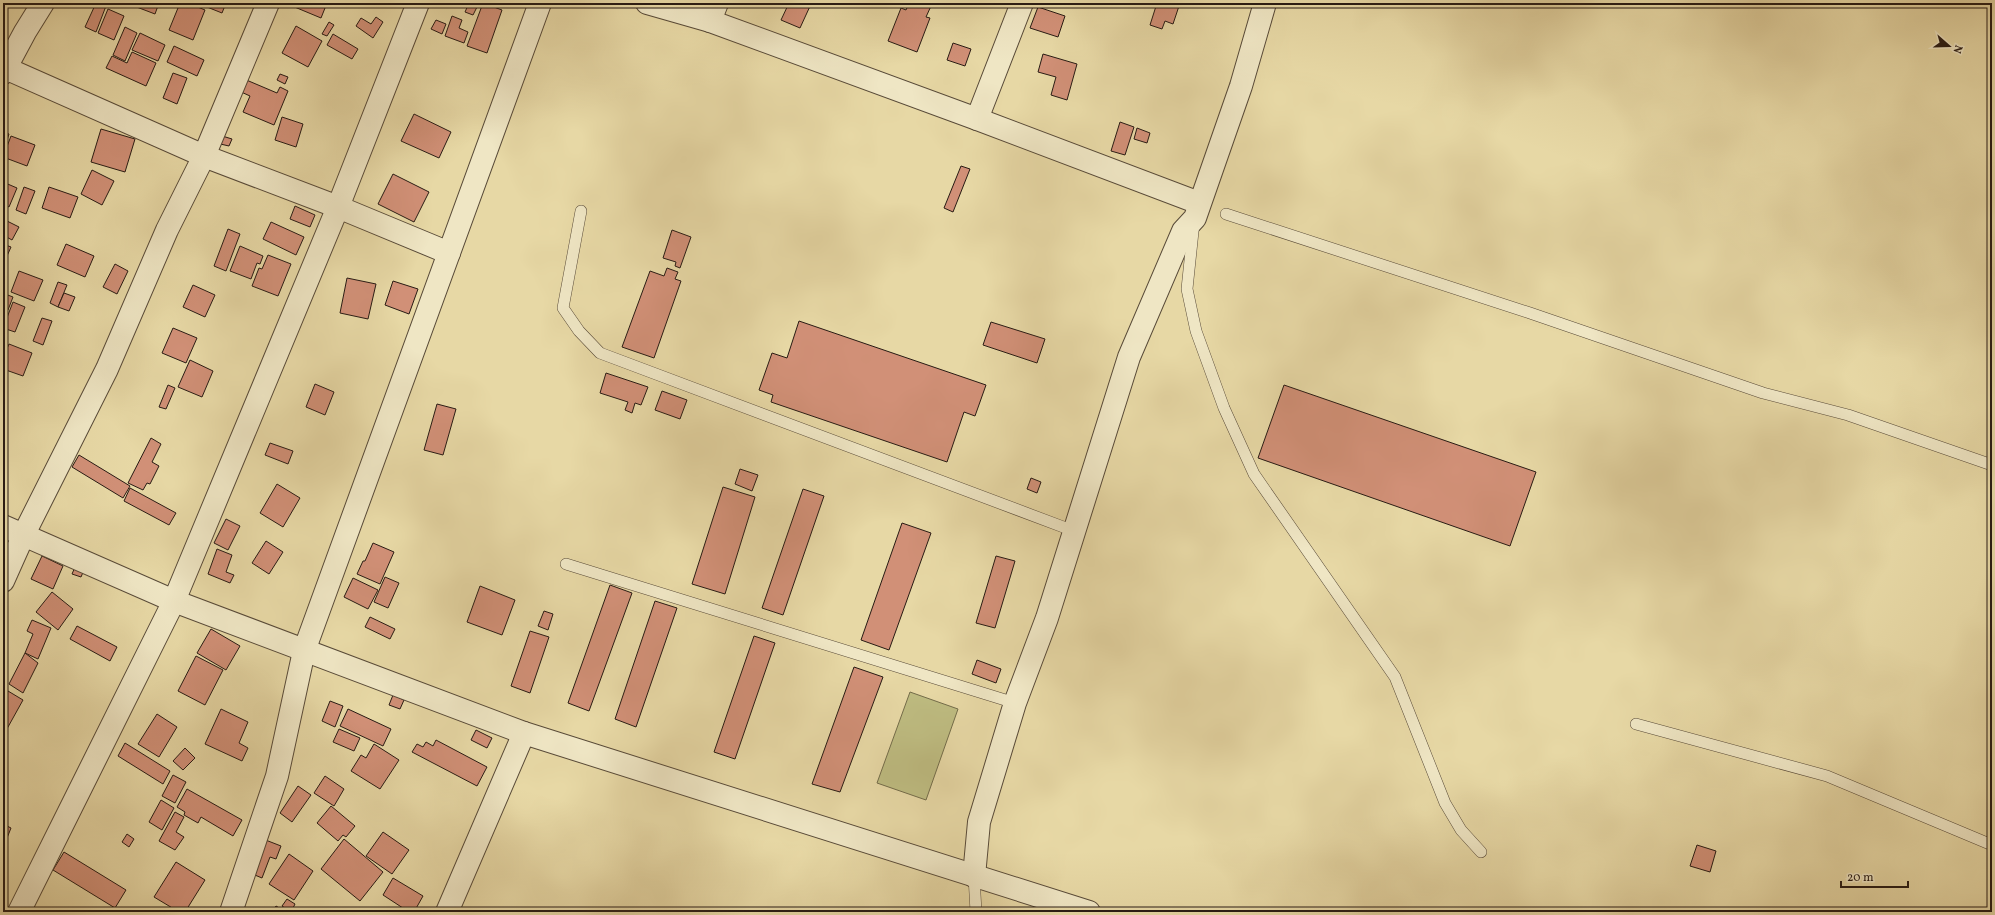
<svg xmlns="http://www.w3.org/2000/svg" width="1995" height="915" font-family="Vollkorn,serif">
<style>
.pitch{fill:#bebc81;stroke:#736c4a}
.building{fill:#d19077;stroke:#281b14}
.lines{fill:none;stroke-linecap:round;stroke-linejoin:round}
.lane-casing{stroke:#584a38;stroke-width:12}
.street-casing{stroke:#584a38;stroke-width:24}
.lane{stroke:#efe6c4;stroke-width:11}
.street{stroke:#efe6c4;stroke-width:22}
</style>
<rect width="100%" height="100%" fill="#e7d8a5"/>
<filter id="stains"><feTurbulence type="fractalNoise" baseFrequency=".005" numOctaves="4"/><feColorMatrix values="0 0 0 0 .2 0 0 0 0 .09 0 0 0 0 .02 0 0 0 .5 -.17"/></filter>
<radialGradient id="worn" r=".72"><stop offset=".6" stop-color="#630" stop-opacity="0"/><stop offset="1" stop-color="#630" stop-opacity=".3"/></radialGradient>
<polygon class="pitch" points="910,692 958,709 926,800 877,783"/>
<g class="building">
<polygon points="96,3 106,6 96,32 85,27"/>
<polygon points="136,3 159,3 155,14 134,6"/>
<polygon points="180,3 188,3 205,10 193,40 169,30"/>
<polygon points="197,3 226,3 222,13"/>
<polygon points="285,3 327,3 321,18"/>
<polygon points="469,3 479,3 473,15 465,12"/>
<polygon points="483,3 502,10 487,53 467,46"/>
<polygon points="789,3 811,4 800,28 781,20"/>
<polygon points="909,3 923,3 931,6 926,17 930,18 917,52 888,41 901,8 906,10"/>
<polygon points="1157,3 1180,3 1173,24 1165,21 1162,29 1150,25"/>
<polygon points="1038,7 1065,16 1058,37 1030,28"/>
<polygon points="108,9 124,16 114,40 98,33"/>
<polygon points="452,16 462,20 459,28 468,32 464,43 445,36"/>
<polygon points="376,17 383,22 373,38 356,26 361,18 371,24"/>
<polygon points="436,20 446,24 442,34 431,29"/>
<polygon points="329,22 334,25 327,36 322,34"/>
<polygon points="296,26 322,41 308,67 282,53"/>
<polygon points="125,27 137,33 125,61 113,55"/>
<polygon points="140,33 165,45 158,61 132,50"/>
<polygon points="333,34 358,49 352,59 327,45"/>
<polygon points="953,43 971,49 965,66 947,60"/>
<polygon points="174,46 204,60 197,76 167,62"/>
<polygon points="132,52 156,63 146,86 106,68 112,56 127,63"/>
<polygon points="1043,54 1077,64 1067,100 1051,95 1056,77 1038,72"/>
<polygon points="173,73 187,78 177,104 163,98"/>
<polygon points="280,74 288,77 285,84 277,80"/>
<polygon points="244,79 277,93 280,87 288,91 274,125 243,112 250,96 239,91"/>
<polygon points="414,114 451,132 439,158 401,141"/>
<polygon points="282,117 303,124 296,147 275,140"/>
<polygon points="1120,122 1134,127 1125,155 1111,151"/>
<polygon points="1137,128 1150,133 1147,143 1134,139"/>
<polygon points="101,129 135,139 125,172 91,162"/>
<polygon points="3,132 9,134 6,143 3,142"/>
<polygon points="219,135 232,139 229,146 216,143"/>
<polygon points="11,136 35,145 27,166 3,157"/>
<polygon points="961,166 970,169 953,212 944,208"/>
<polygon points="92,170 114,181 102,205 81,194"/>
<polygon points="393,174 429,192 414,222 378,204"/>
<polygon points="3,182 17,188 9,207 3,204"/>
<polygon points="24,187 35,191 26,214 16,210"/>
<polygon points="49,187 78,197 70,218 42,208"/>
<polygon points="295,206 315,215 310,227 290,219"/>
<polygon points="3,219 19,227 12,240 3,235"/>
<polygon points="271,222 304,237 296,255 263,239"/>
<polygon points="228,229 240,234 226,271 214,266"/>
<polygon points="672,230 691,237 680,268 675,266 676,262 663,258"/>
<polygon points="3,244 11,247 3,265"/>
<polygon points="66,244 94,256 85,277 57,265"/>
<polygon points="240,246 263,256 260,264 257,263 251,279 230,271"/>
<polygon points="268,255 291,264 278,296 252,286 259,268 262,269"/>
<polygon points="115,264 128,271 117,294 103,287"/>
<polygon points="667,268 678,272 675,279 681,281 654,358 622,347 650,271 664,276"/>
<polygon points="19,271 43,280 34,301 11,292"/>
<polygon points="347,278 376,284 368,319 340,313"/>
<polygon points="393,281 418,289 409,314 385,305"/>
<polygon points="58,282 67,285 58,307 50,303"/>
<polygon points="193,285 215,295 205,317 183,307"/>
<polygon points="64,293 75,297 69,311 58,307"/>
<polygon points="5,294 13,297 8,310 3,308"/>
<polygon points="13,302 25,307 15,332 3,328"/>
<polygon points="3,310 6,311 3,320"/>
<polygon points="42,318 52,321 43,345 33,341"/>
<polygon points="799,321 986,385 975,416 964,412 947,462 771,402 773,395 759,390 772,353 787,358"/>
<polygon points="991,322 1045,339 1037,363 983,345"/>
<polygon points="173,328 197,338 186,363 162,353"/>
<polygon points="9,344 32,353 23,376 3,369 3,358"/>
<polygon points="190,360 213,371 202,397 178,387"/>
<polygon points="606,373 648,387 641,405 635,403 632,413 625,410 628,402 600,393"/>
<polygon points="315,384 334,392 325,415 306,407"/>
<polygon points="168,385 175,388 166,409 159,407"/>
<polygon points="1284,385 1536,472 1510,546 1258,458"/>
<polygon points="662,391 687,400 680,419 655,410"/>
<polygon points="437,404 456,409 443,455 424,450"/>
<polygon points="151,438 161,444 152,462 159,466 150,484 147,483 143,490 128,483"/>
<polygon points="270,443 293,451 288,464 265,455"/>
<polygon points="79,455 130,486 123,498 72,467"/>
<polygon points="740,469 758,475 752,491 735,484"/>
<polygon points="1031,478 1041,482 1037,493 1027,489"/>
<polygon points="277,484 300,498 283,527 260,513"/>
<polygon points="723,487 755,497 725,594 692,584"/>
<polygon points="130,488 176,513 169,525 124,501"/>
<polygon points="803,489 824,496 783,615 762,608"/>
<polygon points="226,519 240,526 228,550 214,543"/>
<polygon points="902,523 931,533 889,650 861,640"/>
<polygon points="266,541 283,552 269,574 252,563"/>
<polygon points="373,543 394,552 380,584 357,574 363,561 365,561"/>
<polygon points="217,549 232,555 226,572 234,575 230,583 208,574"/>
<polygon points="42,556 63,566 53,589 31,579"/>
<polygon points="996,556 1015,561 995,628 976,623"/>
<polygon points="75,567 84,570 81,577 72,574"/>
<polygon points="385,577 399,583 388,608 374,602"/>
<polygon points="353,578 378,590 368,609 344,597"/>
<polygon points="610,585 632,593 589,711 568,703"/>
<polygon points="480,586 515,600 502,635 467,622"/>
<polygon points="52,592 73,609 58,630 36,612"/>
<polygon points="655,601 677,608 636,727 615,719"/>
<polygon points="544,611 553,614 548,630 538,626"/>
<polygon points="370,617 395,629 390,639 365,627"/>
<polygon points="32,620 51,628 38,659 25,653 33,634 27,631"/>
<polygon points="77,626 117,647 110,661 70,639"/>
<polygon points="211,629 240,646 226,670 197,653"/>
<polygon points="530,631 549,637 530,693 511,686"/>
<polygon points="754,636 775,643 735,759 714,752"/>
<polygon points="25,653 38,663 23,693 9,684"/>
<polygon points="196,656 223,670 205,705 178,691"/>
<polygon points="977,660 1001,669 996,683 972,674"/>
<polygon points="854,667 883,677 840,792 812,784"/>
<polygon points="8,691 23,700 3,736 3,700"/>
<polygon points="393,695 404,700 400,709 389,705"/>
<polygon points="330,701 343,706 335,727 322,721"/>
<polygon points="221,709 248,722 239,743 248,748 242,761 205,744"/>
<polygon points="348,709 391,729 383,746 340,726"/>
<polygon points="157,714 177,727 159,757 138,744"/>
<polygon points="339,729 360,738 354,751 333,742"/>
<polygon points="476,730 492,738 487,748 471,740"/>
<polygon points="436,740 487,767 477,786 412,752 417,744 423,747 426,742 433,746"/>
<polygon points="125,743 170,771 163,784 118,756"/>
<polygon points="374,744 399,760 380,789 351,771 361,755 366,758"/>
<polygon points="185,748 195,758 183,770 173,761"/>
<polygon points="173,775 186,782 175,803 162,796"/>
<polygon points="325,776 344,789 334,806 314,793"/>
<polygon points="298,786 311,795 292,822 280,813"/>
<polygon points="187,789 242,820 233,836 201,817 198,823 184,815 185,812 177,807"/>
<polygon points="161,800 174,808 162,830 149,822"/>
<polygon points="331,806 355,826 346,837 343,835 338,841 317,823"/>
<polygon points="175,812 184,817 176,832 184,837 175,850 159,841"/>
<polygon points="3,824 11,828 3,848"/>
<polygon points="383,832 409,850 392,874 366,856"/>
<polygon points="127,834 134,839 129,847 122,842"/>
<polygon points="263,839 281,846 276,859 270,857 262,878 250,873"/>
<polygon points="344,839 383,872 360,901 321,869"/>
<polygon points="1697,845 1716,851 1710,872 1690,866"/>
<polygon points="64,852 126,890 115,908 53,870"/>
<polygon points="289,854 313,871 294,900 269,884"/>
<polygon points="176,862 205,880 185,912 179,912 154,897"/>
<polygon points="393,878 423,896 414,912 409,912 383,895"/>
<polygon points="287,899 295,904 291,912 282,906"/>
<polygon points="276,906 286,912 272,912"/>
</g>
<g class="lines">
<g class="lane-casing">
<g id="lane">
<polyline points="581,211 563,308 579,331 600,353 1074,531"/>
<polyline points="1226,214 1530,313 1763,393 1848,415 1992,465"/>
<polyline points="1194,222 1187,289 1196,331 1224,408 1254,474 1395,677 1445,803 1461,830 1481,852"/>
<polyline points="566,564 1015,703"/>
<polyline points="1636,724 1827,776 1992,845"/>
<polyline points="974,876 976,912"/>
</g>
</g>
<g class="street-casing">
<g id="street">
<polyline points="647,3 710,21 977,119 1199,203"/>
<polyline points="710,21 717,3"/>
<polyline points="3,67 204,156 338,207 449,253"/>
<polyline points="3,73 25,32 43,3"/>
<polyline points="977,119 1022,3"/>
<polyline points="3,526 174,601 524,733 1089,912"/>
<polyline points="3,581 24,534 107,369 167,230 204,156 268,3"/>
<polyline points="974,876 979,822 1015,703 1047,618 1129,357 1183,231 1195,218 1241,86 1265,3"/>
<polyline points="19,912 174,601 338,207 418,3"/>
<polyline points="231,912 277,776 304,651 540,3"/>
<polyline points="447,912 524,733"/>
</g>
</g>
<use href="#lane" class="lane"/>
<use href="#street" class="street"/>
</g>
<rect width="1995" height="915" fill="none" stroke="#e7d8a5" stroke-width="16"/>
<rect x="4" y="4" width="1987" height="907" fill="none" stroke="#281b14" stroke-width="2"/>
<rect x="8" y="8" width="1979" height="899" fill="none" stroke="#281b14"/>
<g transform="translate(1949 46) rotate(110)" stroke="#efe6c4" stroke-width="3" paint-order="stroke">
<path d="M0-3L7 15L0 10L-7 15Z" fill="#281b14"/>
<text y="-6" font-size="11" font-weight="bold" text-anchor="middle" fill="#281b14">N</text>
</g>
<path d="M1841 881v6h67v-6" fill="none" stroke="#281b14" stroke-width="2"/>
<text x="1847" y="881" font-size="12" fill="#281b14" stroke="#efe6c4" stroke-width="3" paint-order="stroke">20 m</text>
<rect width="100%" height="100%" filter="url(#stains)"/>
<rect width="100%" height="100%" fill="url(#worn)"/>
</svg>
